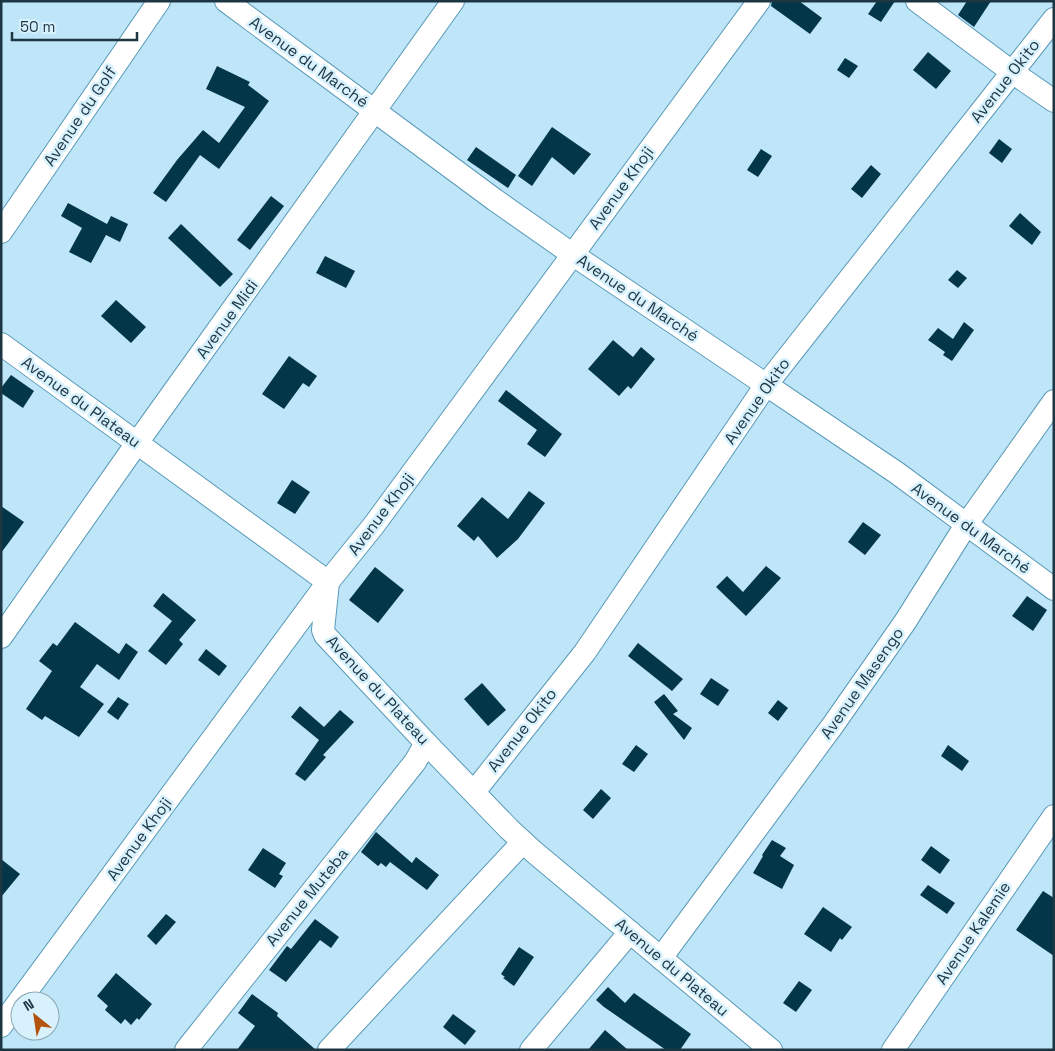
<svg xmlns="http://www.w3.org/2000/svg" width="1055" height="1051" font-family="'Space Grotesk',sans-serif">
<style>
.building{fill:#033649}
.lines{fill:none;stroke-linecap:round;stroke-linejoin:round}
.minor-casing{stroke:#589ab7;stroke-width:24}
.minor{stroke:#fff;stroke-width:22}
.labels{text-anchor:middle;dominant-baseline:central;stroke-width:5;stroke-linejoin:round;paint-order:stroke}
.street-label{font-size:16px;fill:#1c3743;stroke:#d7f1fd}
</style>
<rect width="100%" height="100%" fill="#bfe6f8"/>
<g class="building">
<polygon points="772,1 799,1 822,18 810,34 771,6"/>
<polygon points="877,1 895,1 881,22 868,14"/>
<polygon points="967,1 991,1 974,27 958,15"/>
<polygon points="928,52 951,71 936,89 913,70"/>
<polygon points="845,58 858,66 849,78 837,70"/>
<polygon points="217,66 250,82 248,85 269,101 219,169 200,155 166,202 153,193 177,160 203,130 219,143 245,107 206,89"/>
<polygon points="552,127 591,154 574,175 552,157 532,186 518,176"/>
<polygon points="999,139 1012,149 1002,163 989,153"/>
<polygon points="476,147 516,175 508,188 467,160"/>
<polygon points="761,149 772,156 758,177 747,170"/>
<polygon points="871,165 881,174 862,198 851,189"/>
<polygon points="271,196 284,206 250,250 237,240"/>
<polygon points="68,203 107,224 111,216 128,224 120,242 106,235 91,263 69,252 82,228 61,216"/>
<polygon points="1020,213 1041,232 1032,245 1009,226"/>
<polygon points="181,224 233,274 220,287 168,238"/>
<polygon points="325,256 355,271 346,288 316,273"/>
<polygon points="957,270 967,278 958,288 948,280"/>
<polygon points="116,300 146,327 131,343 101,316"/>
<polygon points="964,322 974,330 952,361 943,355 945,352 928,340 938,328 953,339"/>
<polygon points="613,340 633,357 641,347 655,359 631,389 628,386 619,396 588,369"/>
<polygon points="289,356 317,376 309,387 303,383 284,409 262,394"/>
<polygon points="11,375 34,391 23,408 1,393 1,388"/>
<polygon points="506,390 562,434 545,457 527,444 537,430 498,401"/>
<polygon points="292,480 310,492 295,514 277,503"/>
<polygon points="529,491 545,503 518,539 497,558 478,536 474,541 457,526 482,497 508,519"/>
<polygon points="1,506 24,522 1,553"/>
<polygon points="863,522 881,535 865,555 848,542"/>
<polygon points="766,566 781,578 746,616 716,587 727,576 743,592"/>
<polygon points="375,567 404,590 378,623 349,600"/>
<polygon points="163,593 196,620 179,640 183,644 166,665 148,651 172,621 153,606"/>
<polygon points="1027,596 1047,610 1033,631 1012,616"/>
<polygon points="75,622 119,654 126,643 138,652 119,680 97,664 80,687 104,704 79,737 45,716 42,720 26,709 52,671 39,661 53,643 57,646"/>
<polygon points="638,643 683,679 672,691 628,656"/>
<polygon points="206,649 227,666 219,676 198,660"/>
<polygon points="711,678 729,690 718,706 700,694"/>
<polygon points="482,683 506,710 488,726 464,699"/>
<polygon points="664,694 678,711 673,714 692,728 684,740 654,702"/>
<polygon points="118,697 129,704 118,720 107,712"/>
<polygon points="778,700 788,708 778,721 768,713"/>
<polygon points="300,706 324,727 340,710 354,722 323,755 326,757 305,781 295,774 319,740 291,717"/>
<polygon points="636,745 648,754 634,772 622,764"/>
<polygon points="948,745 969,761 962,771 941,756"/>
<polygon points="601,789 611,798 593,819 583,810"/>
<polygon points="376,832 412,863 416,857 439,875 427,890 390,862 386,867 381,863 378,866 361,852"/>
<polygon points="772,840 786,848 780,856 794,865 782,889 753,873 763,856 762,855"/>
<polygon points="931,846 950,860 940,874 921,860"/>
<polygon points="263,848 286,863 279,874 283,876 275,888 248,870"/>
<polygon points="1,859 20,874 1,897"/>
<polygon points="928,885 955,903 947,914 920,895"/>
<polygon points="1043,891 1054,898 1054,956 1016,930"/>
<polygon points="823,907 852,927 842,940 840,938 831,952 804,934"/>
<polygon points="166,914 176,922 156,945 147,936"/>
<polygon points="315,919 339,937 331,948 320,940 286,982 269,970 287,946 291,949"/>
<polygon points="519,947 534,957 514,986 503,978 505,977 501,974"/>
<polygon points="116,973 152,1004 139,1020 137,1018 131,1025 125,1019 121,1024 105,1010 108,1006 97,996"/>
<polygon points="799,981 812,990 796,1012 783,1003"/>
<polygon points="608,987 625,1003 634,993 691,1034 680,1050 666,1050 604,1007 596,1000"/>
<polygon points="252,994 278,1013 277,1016 316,1050 237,1050 255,1026 238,1013"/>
<polygon points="453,1014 476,1031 465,1045 443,1027"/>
<polygon points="605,1030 628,1050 588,1050"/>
</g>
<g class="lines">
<g class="minor-casing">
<g id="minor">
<polyline points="226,1 495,200 572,254 897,473 1054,589"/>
<polyline points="917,1 1012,72 1054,101"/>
<polyline points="1,232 159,1"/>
<polyline points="1,344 328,582 323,630 325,635 426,743 509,829 534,852 771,1050"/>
<polyline points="1,637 137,443 453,1"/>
<polyline points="474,792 585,652 766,385 1054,19"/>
<polyline points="661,958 833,725 905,622 966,525 1054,401"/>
<polyline points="1,1026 328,582 374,525 759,1"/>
<polyline points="186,1050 415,762 426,743"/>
<polyline points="329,1050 523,842"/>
<polyline points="531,1050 630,932"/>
<polyline points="893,1050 1054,816"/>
</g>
</g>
<use href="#minor" class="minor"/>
</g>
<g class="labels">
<g class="street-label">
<text transform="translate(309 62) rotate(36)">Avenue du Marché</text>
<text transform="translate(1005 81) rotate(-52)">Avenue Okito</text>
<text transform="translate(80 116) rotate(-56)">Avenue du Golf</text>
<text transform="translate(621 188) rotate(-54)">Avenue Khoji</text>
<text transform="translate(638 298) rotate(34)">Avenue du Marché</text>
<text transform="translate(227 319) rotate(-54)">Avenue Midi</text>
<text transform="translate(757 401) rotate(-55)">Avenue Okito</text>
<text transform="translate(81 402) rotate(36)">Avenue du Plateau</text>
<text transform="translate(381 514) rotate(-53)">Avenue Khoji</text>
<text transform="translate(971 528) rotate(36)">Avenue du Marché</text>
<text transform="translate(862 683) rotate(-55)">Avenue Masengo</text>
<text transform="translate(378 690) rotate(47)">Avenue du Plateau</text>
<text transform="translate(522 730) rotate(-52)">Avenue Okito</text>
<text transform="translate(139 839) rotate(-54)">Avenue Khoji</text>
<text transform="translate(307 897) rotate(-51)">Avenue Muteba</text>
<text transform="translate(973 933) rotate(-56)">Avenue Kalemie</text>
<text transform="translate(672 967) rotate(40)">Avenue du Plateau</text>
</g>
</g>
<rect width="1055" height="1051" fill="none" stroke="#1c3743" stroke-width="5"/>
<g transform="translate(35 1016) rotate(330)"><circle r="24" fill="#d7f1fd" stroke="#8ca7b3"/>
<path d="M0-4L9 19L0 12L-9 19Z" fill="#b3530d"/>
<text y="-8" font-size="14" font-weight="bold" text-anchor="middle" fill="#1c3743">N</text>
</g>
<path d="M12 32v8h125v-8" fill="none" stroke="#1c3743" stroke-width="2.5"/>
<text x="20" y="32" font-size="15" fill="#1c3743" stroke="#d7f1fd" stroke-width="4" paint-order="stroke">50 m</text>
</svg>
